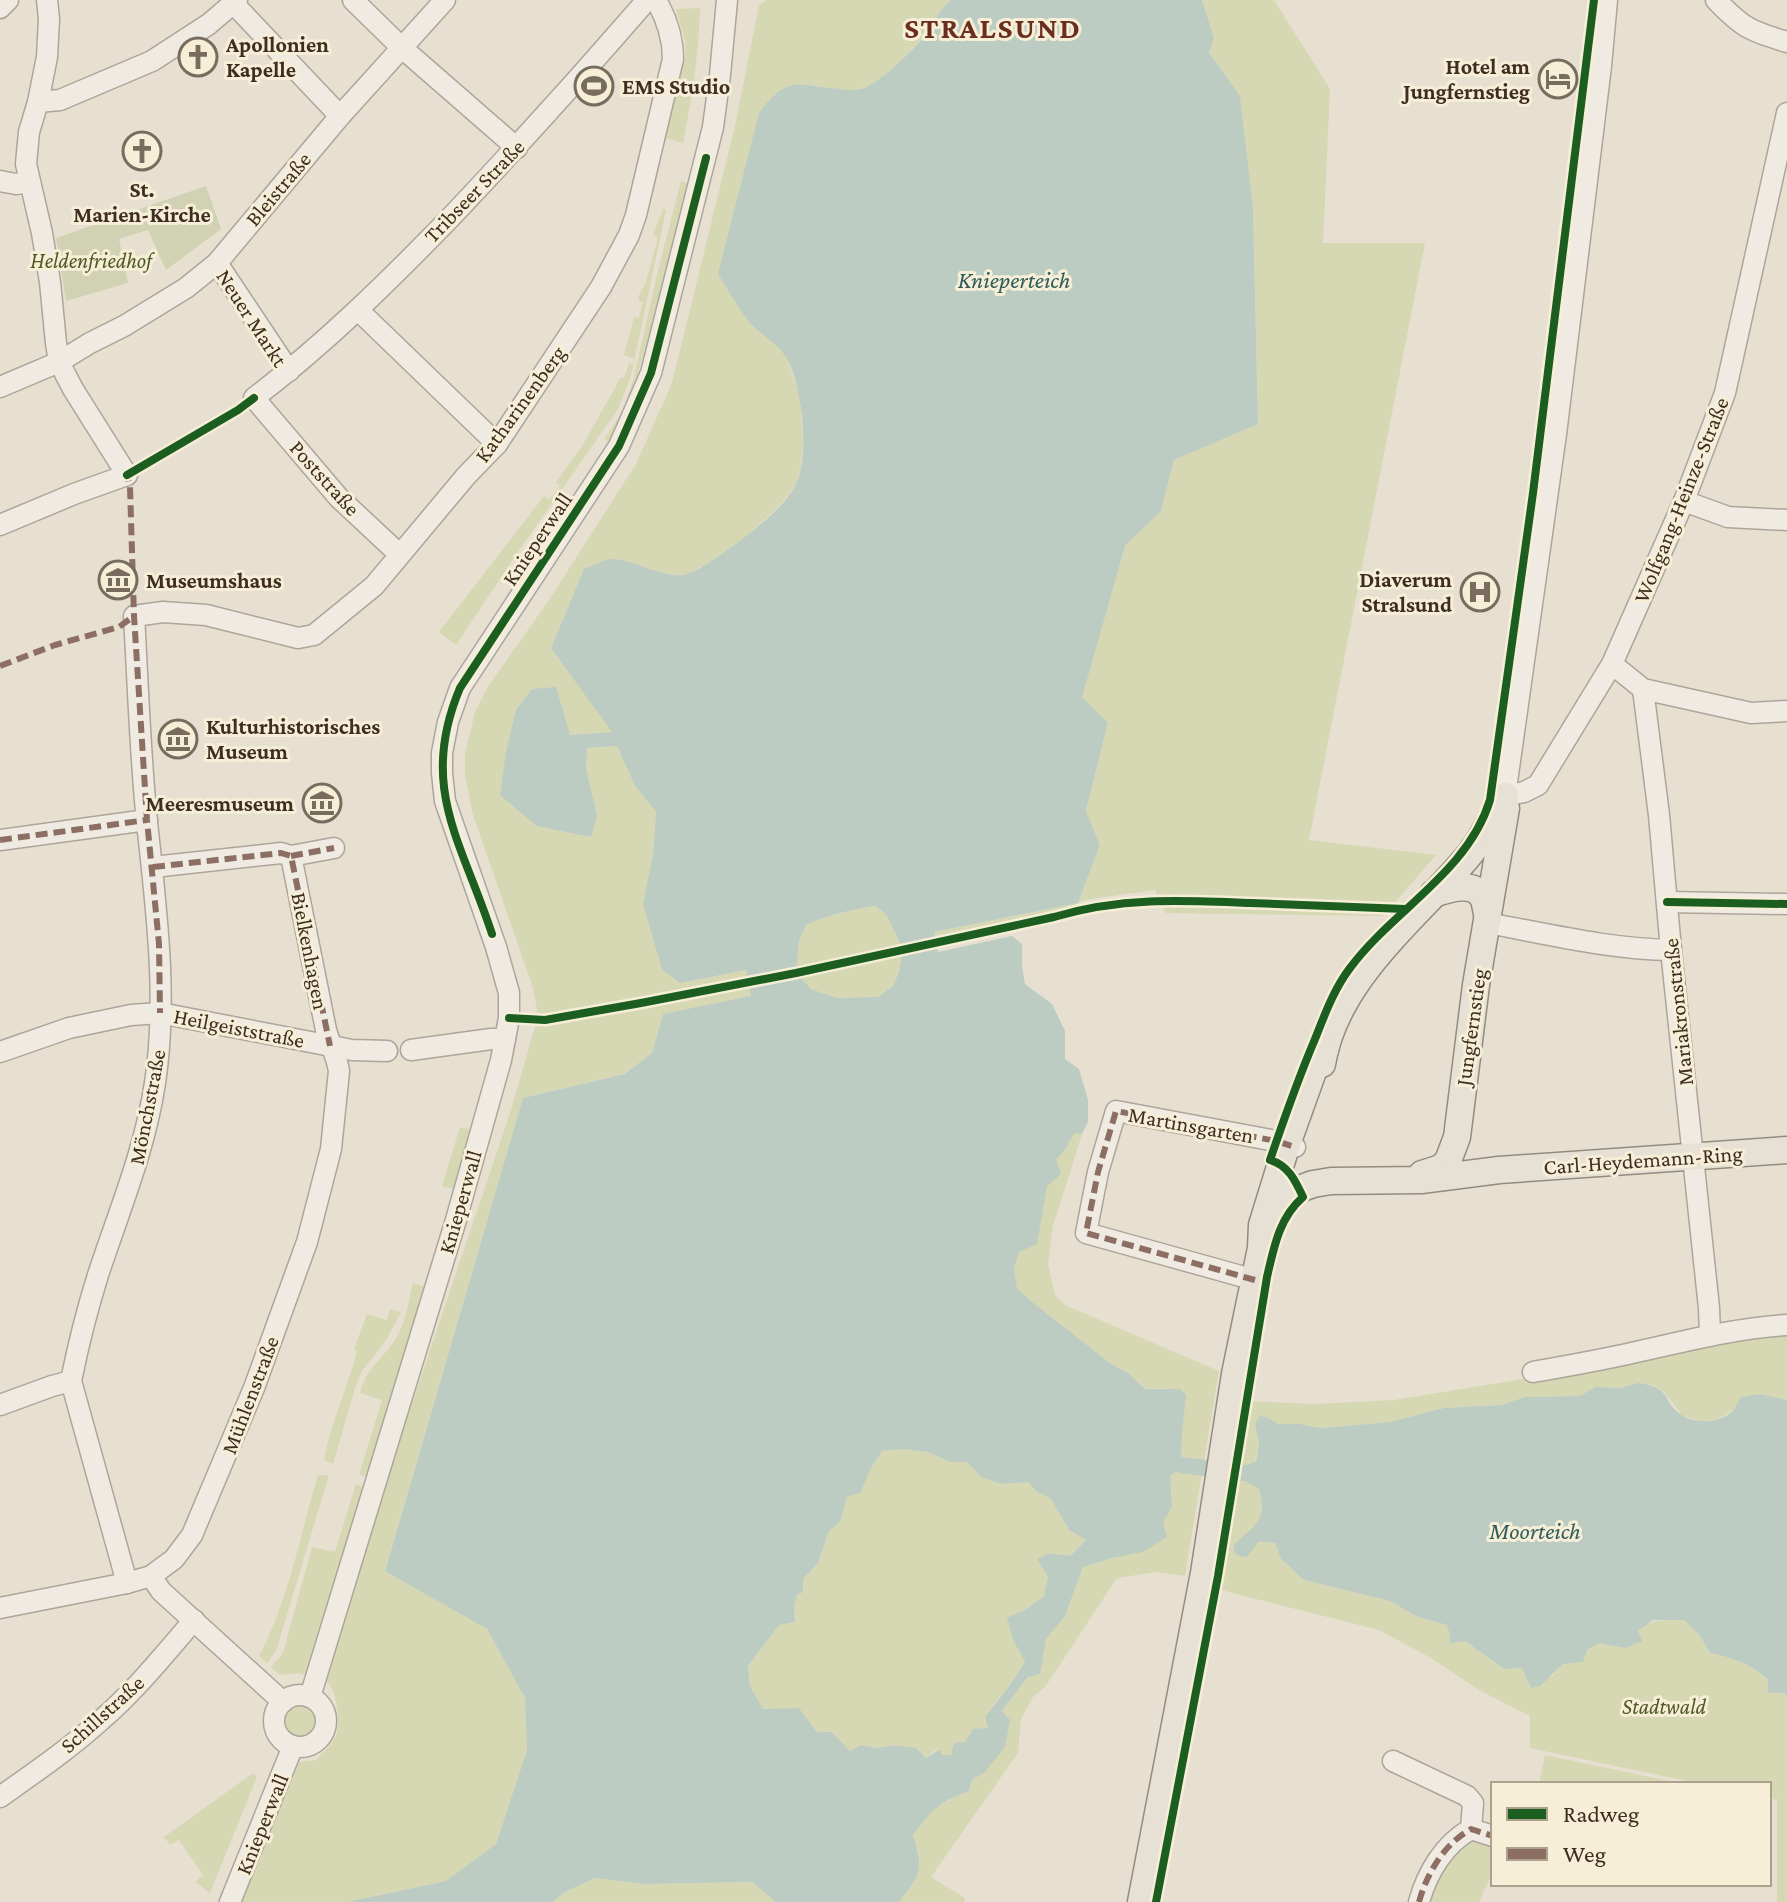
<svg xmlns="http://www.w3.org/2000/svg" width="1787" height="1902" font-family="'Crimson Pro',serif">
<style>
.green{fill:#d6d7b3}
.cemetery{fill:#d1d1b3}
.water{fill:#bcccc2;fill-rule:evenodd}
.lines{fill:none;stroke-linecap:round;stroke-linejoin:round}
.canal{stroke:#bcccc2;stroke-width:16}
.minor-casing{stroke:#ada599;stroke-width:23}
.major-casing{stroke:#928b80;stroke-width:29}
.minor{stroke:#efebe3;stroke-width:20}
.major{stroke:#e6e1d4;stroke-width:26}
.quiet{stroke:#8d6e63;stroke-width:6;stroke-dasharray:12 6;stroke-linecap:butt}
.cycleway-casing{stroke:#f7eed8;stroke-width:13}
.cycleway{stroke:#1b5e20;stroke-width:8}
.labels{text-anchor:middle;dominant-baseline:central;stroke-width:6;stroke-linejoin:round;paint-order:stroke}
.poi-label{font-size:22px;font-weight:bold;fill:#3d2e20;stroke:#f7eed8;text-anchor:start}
.street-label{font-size:22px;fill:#3d2e20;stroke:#f7eed8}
.park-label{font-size:22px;font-style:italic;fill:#4d5a26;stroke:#f7eed8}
.water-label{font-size:24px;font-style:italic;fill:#2f5d5a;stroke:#f7eed8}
.district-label{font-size:30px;font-weight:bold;letter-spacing:2px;fill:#6b2e1e;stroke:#f7eed8}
</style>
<rect width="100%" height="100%" fill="#e7e0d1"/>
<g class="green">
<path d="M767,0H950C938,12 931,27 920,40C909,54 880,82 863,88C830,99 811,70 773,96L786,355L800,397L803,444L801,467L797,483L780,505L744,539L708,563L684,576L662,573L637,565L584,569L551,648L613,732L570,735L532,689L597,816L586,767L587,748L617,746L635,786L656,810L653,855L680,983L746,970L751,997L663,1014L652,1053L623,1074L523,1098L385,1570L487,1629L525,1698L527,1750L496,1844L446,1881L347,1902H241L299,1762L316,1760C335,1741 341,1736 337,1708C335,1695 334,1690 325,1679L358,1564L511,1110L538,1016L533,988L524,962L472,812L465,774V753L475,712L489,685L549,600L636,464L672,383L735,126L759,5Z"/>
<polygon points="1202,0 1274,0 1330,89 1323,243 1425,243 1309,840 1436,855 1383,916 1166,913 1155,890 1084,900 1054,917 936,942 934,932 1078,903 1100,845 1086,811 1108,723 1081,697 1125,546 1161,511 1174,460 1258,424 1253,207 1240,96 1209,52 1214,38"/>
<path d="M700,8C699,54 692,98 683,143L665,138L685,57V41L676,9Z"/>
<path d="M681,181L687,183C666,271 646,360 613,445L604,439L623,411L634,377L655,283Z"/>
<polygon points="663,209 666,210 631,376 618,409 516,555 456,645 439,632 544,496 549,500 560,486 556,482 584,443 621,377 624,378 629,363 633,364 634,359 624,355 634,317 639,318 643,302 639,301 638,297 646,282 658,237 653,235"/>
<polygon points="566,494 575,500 548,538 538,532"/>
<path d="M875,906L886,914L900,943L902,954L899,972L893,986L878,997L837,998L811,989L796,972L799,941L806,925C829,915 850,910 875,906Z"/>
<polygon points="460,1127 472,1130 455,1189 442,1186"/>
<path d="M1074,1132L1082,1134L1053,1226L1048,1264L1055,1295L1065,1305L1219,1371L1185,1576L1157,1572L1117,1578L1045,1687L1033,1697L1021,1719L1018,1753L931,1877L965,1898L964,1902H899C920,1875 925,1869 913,1835L933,1809L955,1797L968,1792L973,1779L984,1772L1005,1747L1002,1711L1028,1677L1040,1673L1046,1639L1065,1616L1083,1567L1112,1558L1162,1522L1172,1507L1170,1477L1181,1465L1182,1433L1166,1388L1145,1389L1128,1373L1111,1364L1031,1301L1017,1288L1014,1268L1019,1251L1037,1244C1041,1217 1042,1184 1056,1160C1062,1151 1069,1143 1074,1132Z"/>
<path d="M413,1283L426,1287L371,1473L363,1476L359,1475L382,1400L360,1393C365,1368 388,1355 399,1333C406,1319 409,1299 413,1283Z"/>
<path d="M390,1309L401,1312L385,1342L362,1371L356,1385L333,1464L324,1460C331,1422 348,1387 357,1351L354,1349L367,1314L387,1320Z"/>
<path d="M1787,1333V1400L1760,1394L1718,1419L1702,1422L1682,1415L1664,1392L1654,1385L1638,1383L1621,1388L1595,1387L1580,1396L1525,1397L1501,1405L1444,1408L1390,1422L1322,1428L1300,1424H1278L1269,1418L1255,1424L1259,1442L1255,1461L1264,1506L1258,1523L1233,1546L1258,1542L1275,1543L1281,1559L1304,1580L1390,1601L1418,1617L1447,1625L1450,1636L1465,1641L1504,1669L1522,1668L1531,1688L1553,1675L1563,1664L1599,1643L1625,1648C1646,1619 1650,1620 1684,1620L1700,1636L1710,1653C1742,1660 1766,1672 1787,1697V1902H1777V1800L1769,1798V1784H1701L1530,1748V1716L1479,1690L1431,1658L1379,1630L1221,1590L1249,1401L1315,1404L1394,1400L1572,1371L1719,1340Z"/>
<polygon points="904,1449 928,1452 950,1462 967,1462 981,1477 1001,1484 1028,1482 1036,1491 1051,1499 1069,1530 1086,1540 1070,1556 1049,1553 1048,1577 1044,1596 1025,1610 1013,1640 1025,1662 1009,1686 994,1704 989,1728 960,1744 951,1755 942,1756 940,1749 934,1751 926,1758 894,1745 879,1748 861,1745 850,1751 832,1732 817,1732 799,1708 763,1710 750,1686 748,1666 779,1625 795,1622 794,1605 797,1595 803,1592 803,1579 818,1563 829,1531 840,1522 847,1497 871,1468 882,1451"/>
<path d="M318,1475H329L276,1651L267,1663L259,1656C289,1600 300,1535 318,1475Z"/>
<polygon points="356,1484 361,1486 365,1493 305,1675 297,1673 280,1675 271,1667 283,1653 312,1547 335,1552"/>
<circle cx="300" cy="1722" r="16"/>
<polygon points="1545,1755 1683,1784 1539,1784"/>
<polygon points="253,1773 257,1777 210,1893 195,1882 203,1875 179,1840 170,1845 164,1837"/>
<polygon points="1459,1837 1493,1838 1493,1871 1479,1902 1420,1902"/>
<polygon points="595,1878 643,1884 752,1882 776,1902 553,1902 565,1892"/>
</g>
<polygon class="cemetery" points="206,186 221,229 166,270 148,230 119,239 128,283 66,301 56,238"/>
<g class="water">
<path d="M950,0H1202L1214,38L1209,52L1240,96L1253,207L1258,424L1174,460L1161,511L1125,546L1082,697L1108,723L1086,811L1100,845L1078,903L934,932L938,952L1012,936L1022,944V966L1025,984L1052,1004L1065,1031V1059L1079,1069L1088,1100V1122L1082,1134L1074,1133L1066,1148L1056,1160L1061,1174L1047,1186L1037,1244L1019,1252L1014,1268L1017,1288L1031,1301L1111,1364L1128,1373L1145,1389H1180L1186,1395L1182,1433L1181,1465L1170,1477L1172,1507L1163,1522L1167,1537L1143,1552L1112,1558L1083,1567L1065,1616L1046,1639L1040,1674L1028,1677L1002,1711L1010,1720L1005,1747L984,1773L973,1779L968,1792C938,1802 931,1811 913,1835C924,1870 921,1874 899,1902H776L752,1882L643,1884L595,1878L565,1892L553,1902H347L446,1881L496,1844L527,1750L525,1698L487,1629L385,1571L523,1098L624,1074L652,1053L663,1014L751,996L746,970L680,983L662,969L643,904L653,855L656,811L635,786L617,746L587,748L586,767L597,816L591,837L537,826L500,795L506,752L516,710L532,689L556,687L570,735L612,732L551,648L584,569C592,566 604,559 613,559C633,560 664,578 684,575C698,573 743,539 755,529C770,516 787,502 796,484C810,456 802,385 787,359C780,345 763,336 752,325C739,310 729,291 718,274L759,113C789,73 798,86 840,89C848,90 856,91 864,88C881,81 909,54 921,40C931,27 938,12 950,0ZM875,906L886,914L900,943L902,954L899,972L893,986L878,997L837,998L811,989L796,972L799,941L806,925C828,915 850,910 875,906ZM904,1449L928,1452L950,1462H967L981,1477L1001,1484L1028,1482L1036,1491L1051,1499L1069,1530L1086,1540L1070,1556L1049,1553L1037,1559L1048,1577L1044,1596L1025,1610L1007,1618L1013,1640L1025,1662L1009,1686L985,1717L988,1728L973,1729L965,1742L954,1743L951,1755H942L940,1749L926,1758L916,1748L894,1745L878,1748L861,1745L850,1751L832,1732H817L799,1708L763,1709L750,1686L748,1666L779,1625L795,1622L794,1605L797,1595L803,1592V1579L818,1563L829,1531L840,1522L847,1497L860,1493L871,1468L882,1451Z"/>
<path d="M1638,1383C1674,1387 1660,1401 1682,1415C1695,1424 1718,1423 1730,1413C1735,1410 1738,1402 1741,1397L1760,1394L1787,1400V1697L1784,1693H1768V1679C1750,1664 1733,1658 1710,1653L1700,1636L1684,1620H1653L1638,1631L1642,1641L1625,1648L1599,1643L1587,1650L1583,1662L1563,1664L1540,1686L1531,1688L1522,1668L1504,1669L1465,1641L1449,1643L1450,1636L1447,1625L1418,1617L1390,1601L1304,1580L1281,1559L1275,1543L1258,1542L1247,1557L1236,1555L1233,1546C1253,1525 1269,1522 1259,1489L1242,1479L1245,1466L1256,1461L1259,1442L1255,1424L1260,1416L1269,1418L1278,1424H1300L1322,1428L1390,1422L1444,1408L1501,1405L1525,1397L1580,1396L1595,1387L1621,1388Z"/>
</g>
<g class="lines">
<polyline class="canal" points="1181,1465 1244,1473"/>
<g class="minor-casing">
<g id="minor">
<polyline points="353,0 401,47 517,148"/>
<polyline points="1607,0 1601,66 1556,434 1505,796 1524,792 1538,785 1612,664 1684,501 1725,393 1787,113"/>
<path d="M1716,0C1743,28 1750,31 1787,42"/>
<polyline points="233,3 340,116"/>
<polyline points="0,8 8,0"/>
<polyline points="38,102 60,100 152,61 209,24 237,0"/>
<polyline points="0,181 16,184 29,182"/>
<polyline points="217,263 289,371"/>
<polyline points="358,310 497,444"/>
<polyline points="0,387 59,362 90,343 124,326 186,288 217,263 340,116 445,0"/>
<polyline points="1684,501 1728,517 1787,520"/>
<polyline points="0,525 74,494 127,475 73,389 59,362 56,343 50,282 42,233 26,164 29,132 38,102 47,57 49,19 47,0"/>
<path d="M399,554L339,498L254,398C325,344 389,281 451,217C518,146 583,74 647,0"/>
<polyline points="1612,664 1643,689 1751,713 1787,711"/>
<polyline points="1643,689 1659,815 1671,950 1709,1308 1710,1336"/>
<polyline points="0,840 147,820"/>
<polyline points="291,856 334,848"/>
<polyline points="1667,902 1787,904"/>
<path d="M1487,923C1548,934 1609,949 1671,950"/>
<polyline points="411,1050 491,1039 505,1039"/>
<polyline points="0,1052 69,1028 131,1015 160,1013 352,1050 387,1051"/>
<polyline points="1255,1280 1086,1233 1098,1172 1116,1111 1276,1141 1295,1147"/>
<path d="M1533,1372C1567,1366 1602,1360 1636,1352C1686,1341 1736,1328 1787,1325"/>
<polyline points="0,1405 52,1386 71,1381"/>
<polyline points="151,1576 161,1591 283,1702"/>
<path d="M127,1583L71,1381C78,1346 87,1310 98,1275C119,1211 145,1150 155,1083C168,997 156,908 147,822C140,754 138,684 134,616L163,612L206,615L298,638L314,635L374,586L466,476L497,444L601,287L629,235L636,215L673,59C673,38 667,19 656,0"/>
<path d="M0,1608L127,1583L151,1576L174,1559L192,1535L254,1388L307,1242L331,1149L339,1071C337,1057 330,1044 326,1030L291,856L281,853L153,867"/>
<circle cx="300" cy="1721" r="26"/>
<polyline points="310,1697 456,1220 501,1060 509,1018 509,993 496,947 445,801 442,773 442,753 448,722 460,688 619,446 651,373 713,127 720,75 727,0"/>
<polyline points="1393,1761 1467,1796 1473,1803 1471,1829"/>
<path d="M0,1797C34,1773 69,1749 100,1721C135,1691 164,1655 194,1620"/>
<polyline points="230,1902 293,1746"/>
<path d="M1419,1902C1427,1873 1444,1844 1471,1829L1493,1836"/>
</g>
</g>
<g class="major-casing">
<g id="major">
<path d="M1433,894C1448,889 1474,880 1483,898C1486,904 1486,912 1488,918"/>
<path d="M1322,1064C1336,977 1418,918 1470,854C1485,836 1492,815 1505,796"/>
<polyline points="1422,1174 1441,1168 1448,1161 1457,1137 1476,985 1506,808"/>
<polyline points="1274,1219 1282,1200 1291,1192 1313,1184 1331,1181 1421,1180 1499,1170 1787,1150"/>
<polyline points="1141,1902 1204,1573 1235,1374 1261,1248 1262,1225 1287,1144 1316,1063 1325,1050"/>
</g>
</g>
<use href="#minor" class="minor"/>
<use href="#major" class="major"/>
<g class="quiet">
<polyline points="132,473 127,475 130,487 134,616 147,820 159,944 160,1013"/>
<polyline points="0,666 55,645 119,627 134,616"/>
<polyline points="0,840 147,820"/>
<polyline points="291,856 334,848"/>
<polyline points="153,867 281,853 291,856 330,1046"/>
<polyline points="1255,1280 1086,1233 1098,1172 1116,1111 1276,1141 1295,1147"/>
<path d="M1419,1902C1427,1873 1444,1844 1471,1829L1493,1836"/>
</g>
<g class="cycleway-casing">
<g id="cycleway">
<polyline points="127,475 238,410 254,398"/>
<polyline points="1667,902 1787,904"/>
<path d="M492,934C462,842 418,787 460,688L619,446L651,373L706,158"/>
<path d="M509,1018L545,1020L641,1003L796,973L1054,917C1120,897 1182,900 1250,903C1302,905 1353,907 1405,909"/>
<path d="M1156,1902L1218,1576L1267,1277C1274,1247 1279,1218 1303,1197C1295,1180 1288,1165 1270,1160C1284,1119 1298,1079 1315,1039C1325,1014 1334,989 1350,968C1393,910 1468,872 1490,800L1533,493L1594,0"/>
</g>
</g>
<use href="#cycleway" class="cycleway"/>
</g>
<defs>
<g id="church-ring" transform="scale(2)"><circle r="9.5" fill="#f7eed8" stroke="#786c5e" stroke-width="1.5"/><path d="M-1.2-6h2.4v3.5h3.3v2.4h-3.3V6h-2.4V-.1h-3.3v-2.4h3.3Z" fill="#786c5e"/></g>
<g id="hotel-ring" transform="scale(2)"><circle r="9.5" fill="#f7eed8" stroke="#786c5e" stroke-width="1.5"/><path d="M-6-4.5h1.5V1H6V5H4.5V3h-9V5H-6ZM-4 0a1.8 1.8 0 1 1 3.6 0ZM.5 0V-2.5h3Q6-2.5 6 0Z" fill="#786c5e"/></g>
<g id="stadium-ring" transform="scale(2)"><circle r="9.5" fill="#f7eed8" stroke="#786c5e" stroke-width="1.5"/><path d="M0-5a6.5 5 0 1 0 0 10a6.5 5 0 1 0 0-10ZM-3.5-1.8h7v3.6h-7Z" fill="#786c5e"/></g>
<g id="museum-ring" transform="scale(2)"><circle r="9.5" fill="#f7eed8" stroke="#786c5e" stroke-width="1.5"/><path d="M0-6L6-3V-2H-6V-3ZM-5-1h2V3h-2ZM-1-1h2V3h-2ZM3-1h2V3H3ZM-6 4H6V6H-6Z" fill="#786c5e"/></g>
<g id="hospital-ring" transform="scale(2)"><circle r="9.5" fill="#f7eed8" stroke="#786c5e" stroke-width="1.5"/><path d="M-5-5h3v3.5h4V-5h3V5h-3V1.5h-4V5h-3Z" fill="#786c5e"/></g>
</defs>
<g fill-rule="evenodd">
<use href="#church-ring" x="198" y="57"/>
<use href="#hotel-ring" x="1558" y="79"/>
<use href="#stadium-ring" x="594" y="86"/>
<use href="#church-ring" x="142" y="151"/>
<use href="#museum-ring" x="118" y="580"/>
<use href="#hospital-ring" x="1480" y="592"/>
<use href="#museum-ring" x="178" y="739"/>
<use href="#museum-ring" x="322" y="803"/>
</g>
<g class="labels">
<g class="poi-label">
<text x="226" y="44">Apollonien<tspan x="226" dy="25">Kapelle</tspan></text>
<text x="1530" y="66" text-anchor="end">Hotel am<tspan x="1530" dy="25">Jungfernstieg</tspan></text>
<text x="622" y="86">EMS Studio</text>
<text x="142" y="189" text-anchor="middle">St.<tspan x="142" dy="25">Marien-Kirche</tspan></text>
<text x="1452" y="579" text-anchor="end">Diaverum<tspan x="1452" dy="25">Stralsund</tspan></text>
<text x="146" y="580">Museumshaus</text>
<text x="206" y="726">Kulturhistorisches<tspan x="206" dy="25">Museum</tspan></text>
<text x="294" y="803" text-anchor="end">Meeresmuseum</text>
</g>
<g class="street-label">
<text transform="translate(278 189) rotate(-50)">Bleistraße</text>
<text transform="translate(474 191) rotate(-46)">Tribseer Straße</text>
<text transform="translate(252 318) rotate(57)">Neuer Markt</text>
<text transform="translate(520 404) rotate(-54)">Katharinenberg</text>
<text transform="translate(325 478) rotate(48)">Poststraße</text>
<text transform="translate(1681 500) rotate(-68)">Wolfgang-Heinze-Straße</text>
<text transform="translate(537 539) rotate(-56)">Knieperwall</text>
<text transform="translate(310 951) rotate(79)">Bielkenhagen</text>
<text transform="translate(1678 1012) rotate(-96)">Mariakronstraße</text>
<text transform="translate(1471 1027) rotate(-82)">Jungfernstieg</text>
<text transform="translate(239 1028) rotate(11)">Heilgeiststraße</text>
<text transform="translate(147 1107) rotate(-79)">Mönchstraße</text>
<text transform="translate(1191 1125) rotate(10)">Martinsgarten</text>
<text transform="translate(1643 1160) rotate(-4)">Carl-Heydemann-Ring</text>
<text transform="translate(460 1202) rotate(-74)">Knieperwall</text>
<text transform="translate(250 1395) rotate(-69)">Mühlenstraße</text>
<text transform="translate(102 1714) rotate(-42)">Schillstraße</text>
<text transform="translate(262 1824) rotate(-68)">Knieperwall</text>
</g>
<g class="park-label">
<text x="91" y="260">Heldenfriedhof</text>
<text x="1664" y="1706">Stadtwald</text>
</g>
<g class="water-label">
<text x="1014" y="279">Knieperteich</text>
<text x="1535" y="1530">Moorteich</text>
</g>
<g class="district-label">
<text x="993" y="27">STRALSUND</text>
</g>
</g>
<rect x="1491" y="1782" width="280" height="104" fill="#f7eed8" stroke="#ada18e" stroke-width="2"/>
<rect x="1507" y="1808" width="40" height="12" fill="#1b5e20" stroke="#ada18e" stroke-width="2"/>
<text x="1563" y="1822" font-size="24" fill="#3d2e20">Radweg</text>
<rect x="1507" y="1848" width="40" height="12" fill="#8d6e63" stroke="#ada18e" stroke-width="2"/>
<text x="1563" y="1862" font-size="24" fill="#3d2e20">Weg</text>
</svg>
